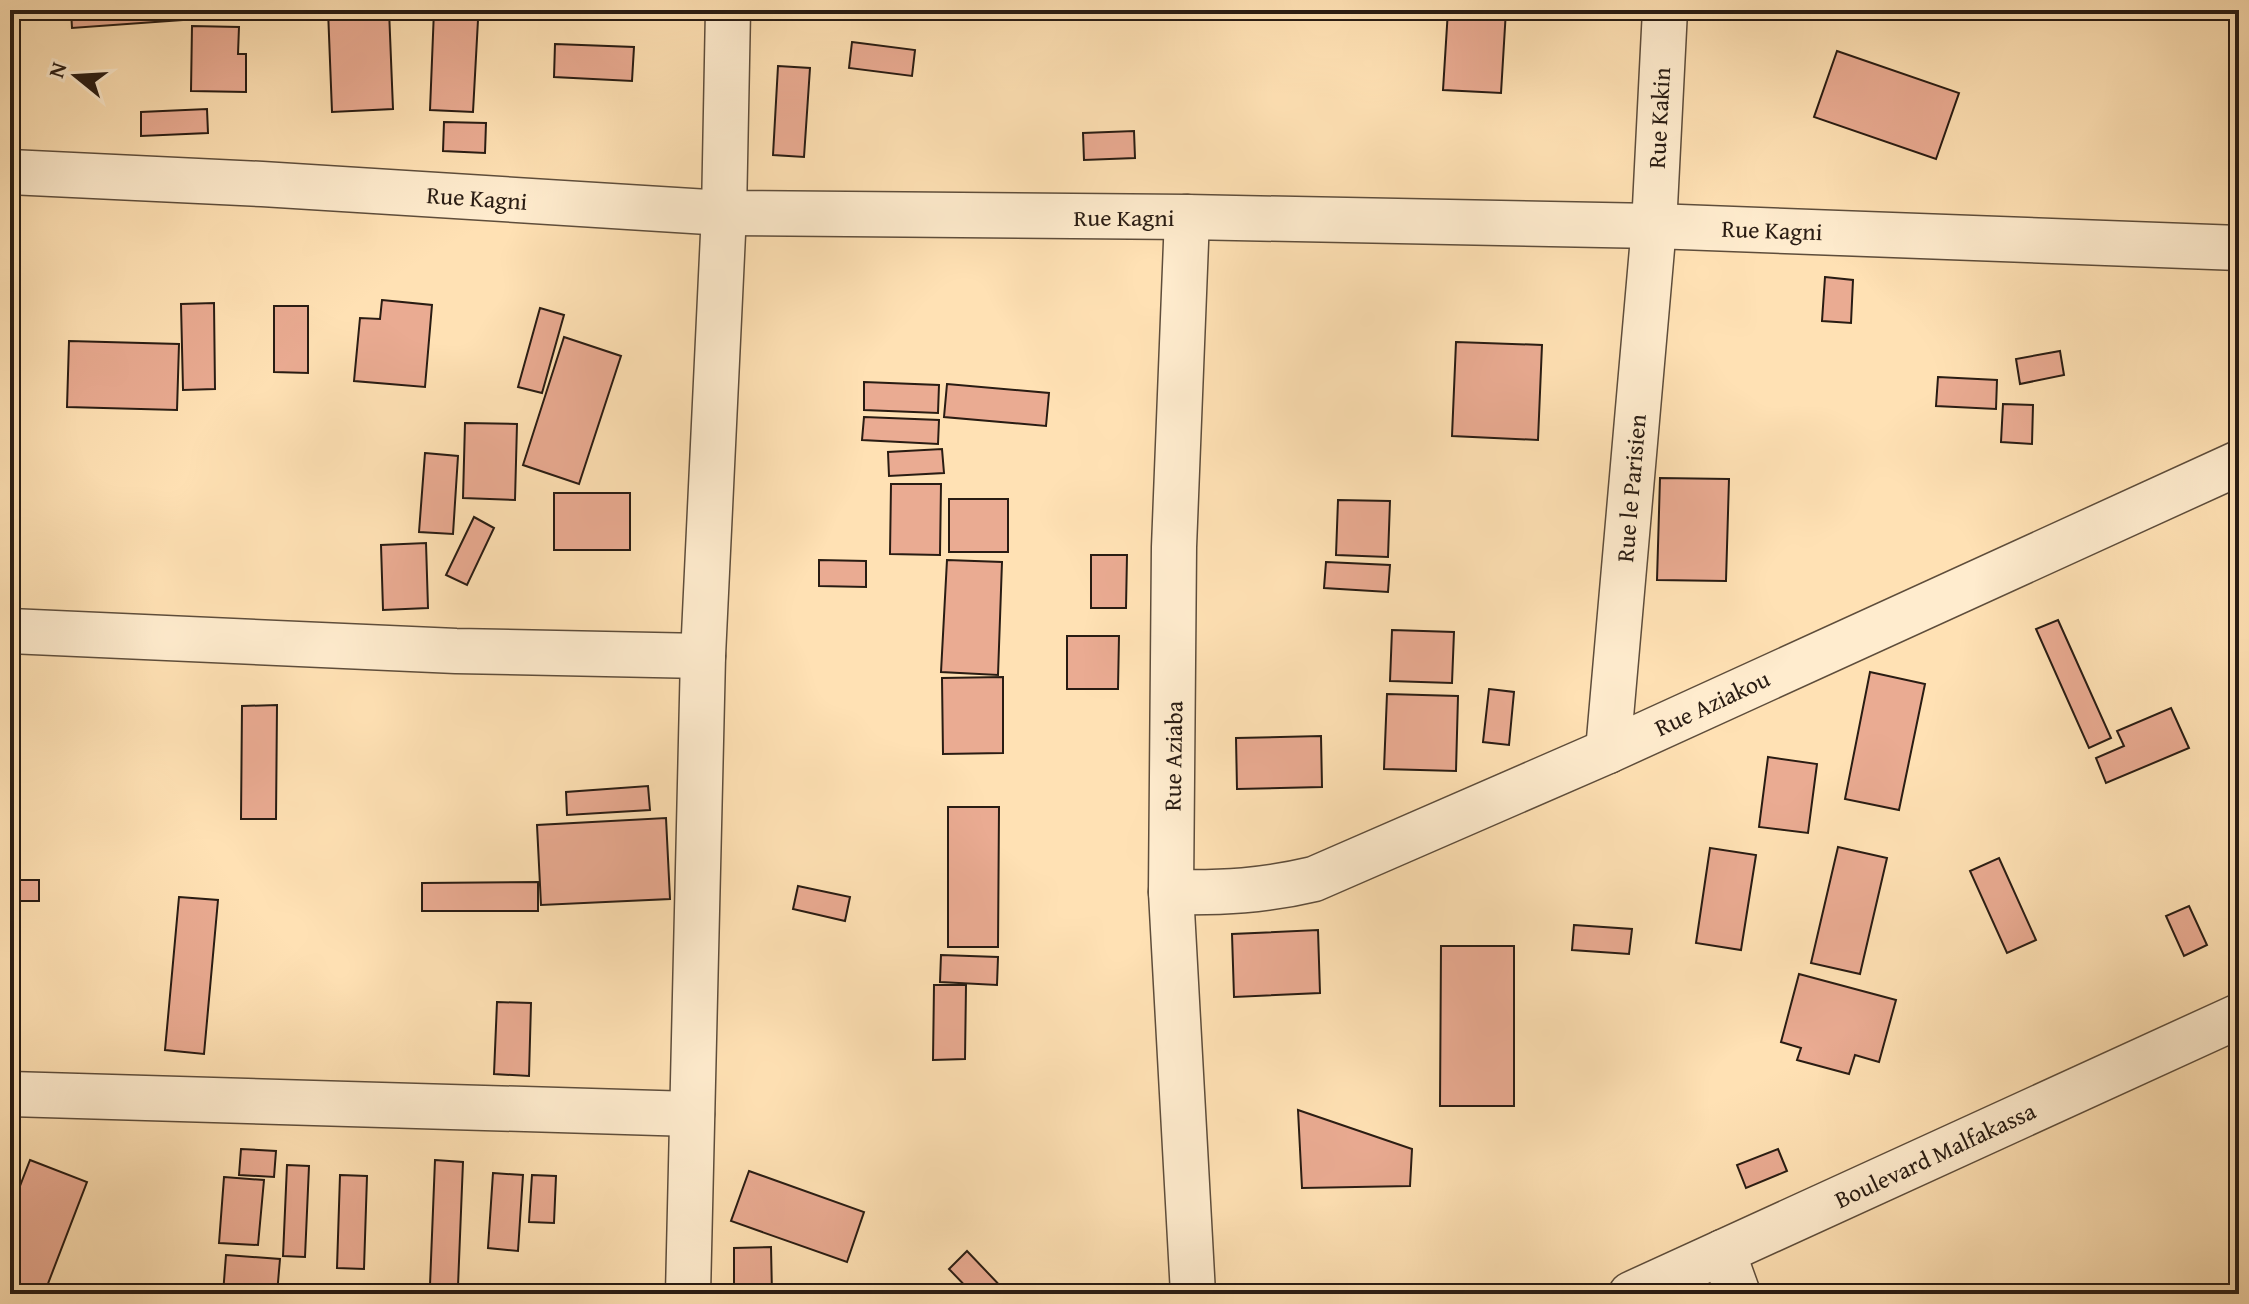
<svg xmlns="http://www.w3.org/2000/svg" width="2249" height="1304" font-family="'Gentium Book Plus',serif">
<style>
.building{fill:#eaab92;stroke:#291c13;stroke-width:2}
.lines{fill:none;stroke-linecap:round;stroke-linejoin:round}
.minor-casing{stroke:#5e4d3b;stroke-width:47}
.minor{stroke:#ffecce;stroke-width:44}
.labels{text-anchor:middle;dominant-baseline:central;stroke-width:6;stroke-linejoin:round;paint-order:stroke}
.street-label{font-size:24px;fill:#291c13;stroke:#ffecce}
</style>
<rect width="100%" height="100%" fill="#ffe1b4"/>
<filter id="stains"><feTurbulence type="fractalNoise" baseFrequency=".0025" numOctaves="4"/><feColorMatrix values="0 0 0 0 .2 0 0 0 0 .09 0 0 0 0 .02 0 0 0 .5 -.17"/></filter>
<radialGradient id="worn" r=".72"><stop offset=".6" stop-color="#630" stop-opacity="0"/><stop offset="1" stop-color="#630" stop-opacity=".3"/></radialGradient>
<g class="building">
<polygon points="71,10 195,10 196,19 72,28"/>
<polygon points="328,10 389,10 393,109 332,112"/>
<polygon points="434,10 487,10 487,20 478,20 473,112 430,110"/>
<polygon points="1448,10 1506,10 1501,93 1443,90"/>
<polygon points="192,26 239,27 238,54 246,54 246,92 191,91"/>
<polygon points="852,42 915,50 912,76 849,68"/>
<polygon points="555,44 634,47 632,81 554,77"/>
<polygon points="1837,51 1959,93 1936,159 1814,117"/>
<polygon points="778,66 810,68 804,157 773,155"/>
<polygon points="207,109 208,133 141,136 141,112"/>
<polygon points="444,122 486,123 485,153 443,151"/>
<polygon points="1134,131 1135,158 1084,160 1083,133"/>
<polygon points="1825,277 1853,280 1851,323 1822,321"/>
<polygon points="382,300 432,305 425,387 354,381 360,318 380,319"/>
<polygon points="214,303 215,389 183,390 181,304"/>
<polygon points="274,306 308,306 308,373 274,372"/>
<polygon points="540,308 564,315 542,393 518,387"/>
<polygon points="564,337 621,356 579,484 523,465"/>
<polygon points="69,341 179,344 177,410 67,407"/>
<polygon points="1456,342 1542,345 1538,440 1452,436"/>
<polygon points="2060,351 2064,375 2020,384 2016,359"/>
<polygon points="1938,377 1997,380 1996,409 1936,406"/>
<polygon points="864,382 939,385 938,413 864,410"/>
<polygon points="947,384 1049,393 1046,426 944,417"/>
<polygon points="2003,404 2033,405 2032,444 2001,442"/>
<polygon points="864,417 939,420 938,444 862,440"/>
<polygon points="465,423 517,424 515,500 463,498"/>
<polygon points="942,449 944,473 889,476 888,452"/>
<polygon points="425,453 458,456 453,534 419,532"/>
<polygon points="1660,478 1729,479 1726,581 1657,580"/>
<polygon points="891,484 941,484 940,555 890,554"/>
<rect x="554" y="493" width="76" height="57"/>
<rect x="949" y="499" width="59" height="53"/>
<polygon points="1338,500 1390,501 1388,557 1336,555"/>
<polygon points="474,517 494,528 467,585 446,575"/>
<polygon points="426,543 428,608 383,610 381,545"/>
<polygon points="1091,555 1127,555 1126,608 1091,608"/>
<polygon points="819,560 866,561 866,587 819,586"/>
<polygon points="947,560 1002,562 998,675 941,672"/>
<polygon points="1326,562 1390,565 1388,592 1324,588"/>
<polygon points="2058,620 2111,738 2089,748 2036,629"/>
<polygon points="1392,630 1454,632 1452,683 1390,681"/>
<polygon points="1067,636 1119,636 1118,689 1067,689"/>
<polygon points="1870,672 1925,684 1899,810 1845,799"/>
<polygon points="1003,677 1003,753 943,754 942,678"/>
<polygon points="1489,689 1514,692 1509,745 1483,742"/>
<polygon points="1387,694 1458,696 1456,771 1384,769"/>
<polygon points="277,705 276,819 241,819 242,706"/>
<polygon points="2171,708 2189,748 2106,783 2096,758 2124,746 2117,731"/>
<polygon points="1321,736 1322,787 1237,789 1236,738"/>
<polygon points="1768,757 1817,764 1808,833 1759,827"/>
<polygon points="648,786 650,810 567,815 566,792"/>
<polygon points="948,807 999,807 998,947 948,947"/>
<polygon points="666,818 670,899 541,905 537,825"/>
<polygon points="1838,847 1887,858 1860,974 1811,963"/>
<polygon points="1710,848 1756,855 1741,950 1696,943"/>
<polygon points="1999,858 2036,940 2007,953 1970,871"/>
<rect x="10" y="880" width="29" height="21"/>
<polygon points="538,882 538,911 422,911 422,883"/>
<polygon points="798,886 850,897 845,921 793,909"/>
<polygon points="179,897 218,900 204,1054 165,1050"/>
<polygon points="2189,906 2207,945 2184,956 2166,916"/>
<polygon points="1574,925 1632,929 1629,954 1572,950"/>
<polygon points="1318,930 1320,993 1234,997 1232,934"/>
<polygon points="1441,946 1514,946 1514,1106 1440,1106"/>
<polygon points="941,955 998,957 997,985 940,982"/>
<polygon points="1799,974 1896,1000 1879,1062 1855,1055 1849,1074 1797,1060 1801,1048 1781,1042"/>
<polygon points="934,985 966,985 965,1059 933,1060"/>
<polygon points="497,1002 531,1003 529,1076 494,1074"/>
<polygon points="1298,1110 1412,1149 1410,1186 1302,1188"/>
<polygon points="241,1149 276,1151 274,1177 239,1175"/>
<polygon points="1778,1149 1787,1171 1746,1188 1737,1165"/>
<polygon points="30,1160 87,1182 44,1294 10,1294 10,1212"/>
<polygon points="435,1160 463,1162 458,1286 430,1285"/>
<polygon points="287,1165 309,1166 305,1257 283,1256"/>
<polygon points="749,1171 864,1212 847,1262 731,1221"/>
<polygon points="493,1173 523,1175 518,1251 488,1248"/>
<polygon points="340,1175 367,1176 364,1269 337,1268"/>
<polygon points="532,1175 556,1176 554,1223 529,1222"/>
<polygon points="224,1177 264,1180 258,1245 219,1243"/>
<polygon points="771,1247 772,1294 734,1294 734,1248"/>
<polygon points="967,1251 1007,1293 1006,1294 973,1294 949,1269"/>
<polygon points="226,1255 280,1259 277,1294 223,1294"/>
<polygon points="155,1286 211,1288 210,1294 154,1294"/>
</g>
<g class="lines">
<g class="minor-casing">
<g id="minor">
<polyline points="10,172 262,184 724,213 1187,217 1654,226 2239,248"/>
<polyline points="1187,217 1174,547 1171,892 1193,1294"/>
<polyline points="10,631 456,651 703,656"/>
<polyline points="1608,751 1654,226 1665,10"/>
<path d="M1171,892C1224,893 1263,891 1314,879L1608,751L2239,463"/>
<polyline points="10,1094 692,1114"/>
<polyline points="1723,1252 1738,1294"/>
<polyline points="688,1294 703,656 724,213 728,10"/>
<polyline points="1631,1294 2239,1016"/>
</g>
</g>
<use href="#minor" class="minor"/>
</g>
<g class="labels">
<g class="street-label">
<text transform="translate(1659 118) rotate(-87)">Rue Kakin</text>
<text transform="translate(477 198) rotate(4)">Rue Kagni</text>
<text x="1124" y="217">Rue Kagni</text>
<text transform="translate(1772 230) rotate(2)">Rue Kagni</text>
<text transform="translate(1631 488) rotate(-85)">Rue le Parisien</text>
<text transform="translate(1712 703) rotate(-25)">Rue Aziakou</text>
<text transform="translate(1173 756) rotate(-89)">Rue Aziaba</text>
<text transform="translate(1935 1155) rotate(-25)">Boulevard Malfakassa</text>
</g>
</g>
<rect width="2249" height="1304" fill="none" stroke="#ffe1b4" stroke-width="40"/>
<rect x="12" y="12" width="2225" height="1280" fill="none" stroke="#291c13" stroke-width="4"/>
<rect x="20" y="20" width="2209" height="1264" fill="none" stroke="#291c13" stroke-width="2"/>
<g transform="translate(76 76) rotate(288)" stroke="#ffecce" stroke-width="6" paint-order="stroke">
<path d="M0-6L14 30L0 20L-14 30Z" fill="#291c13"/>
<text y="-12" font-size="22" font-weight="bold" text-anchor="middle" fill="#291c13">N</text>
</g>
<rect width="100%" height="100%" filter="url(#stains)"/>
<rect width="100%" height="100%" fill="url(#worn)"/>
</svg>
